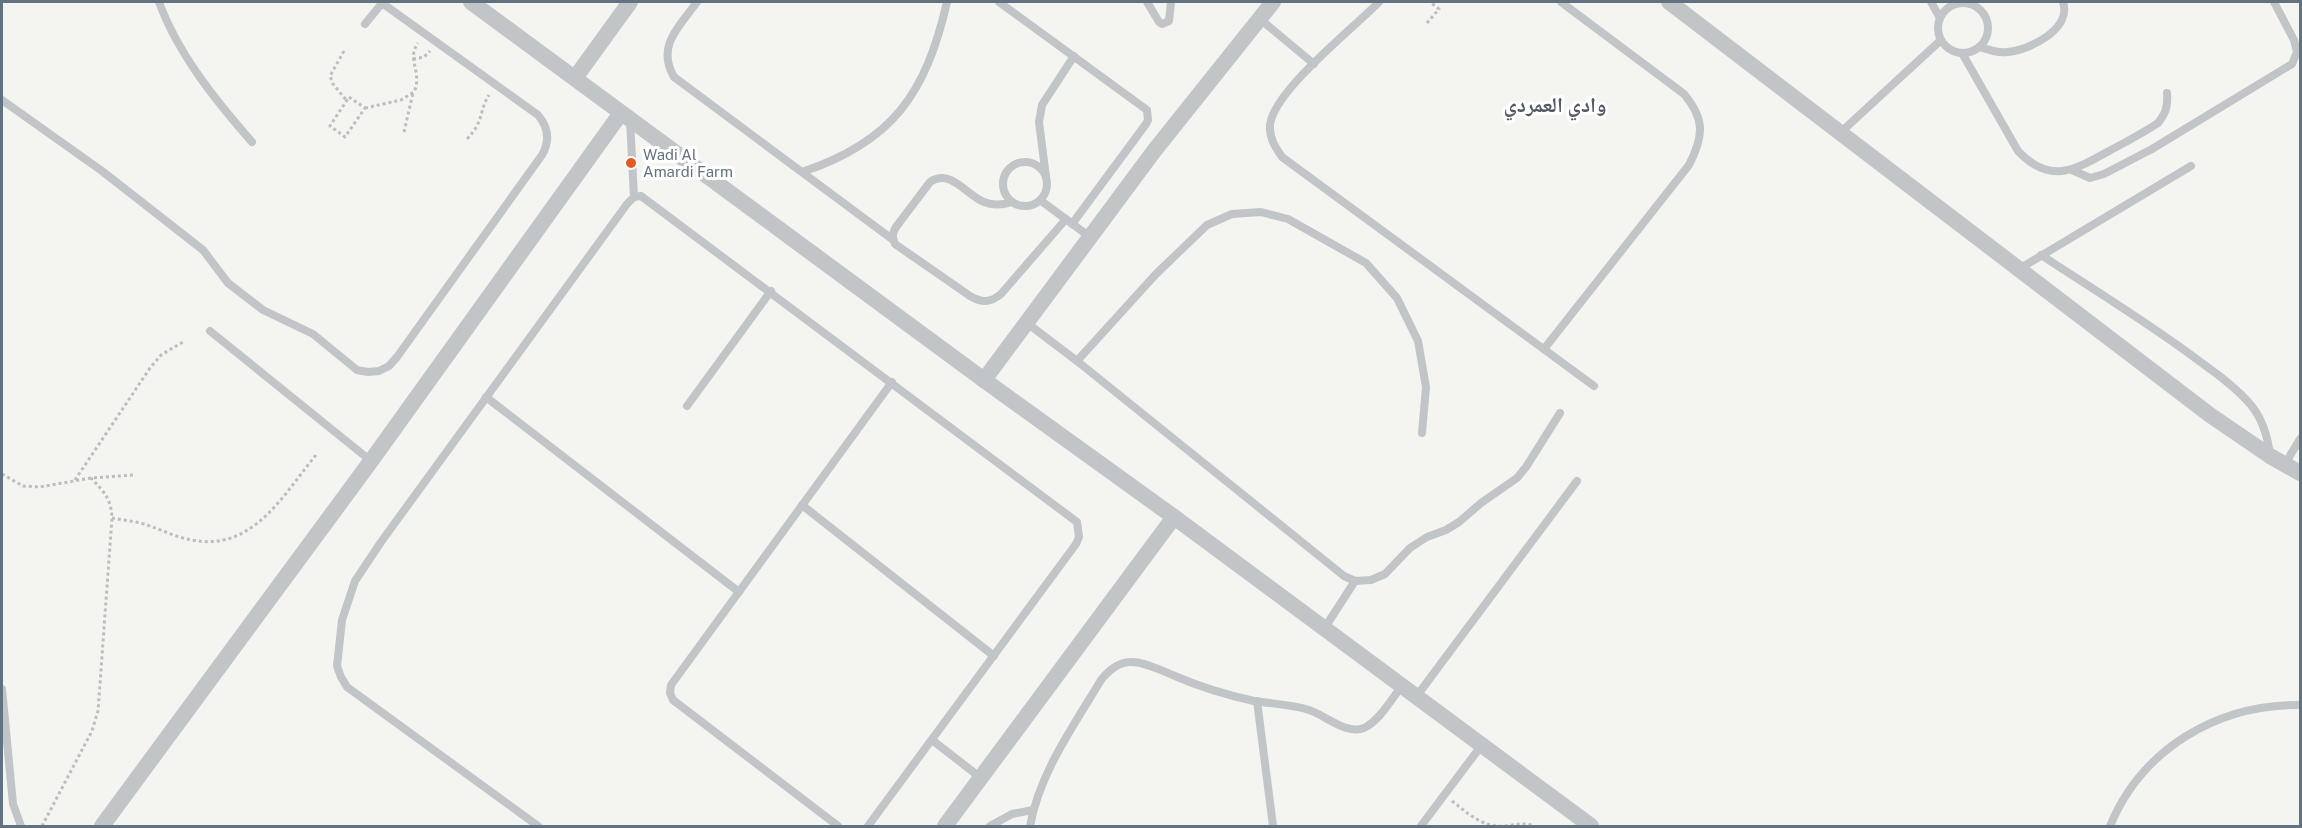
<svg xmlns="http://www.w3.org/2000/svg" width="2302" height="828" font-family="'Public Sans','Noto Naskh Arabic',sans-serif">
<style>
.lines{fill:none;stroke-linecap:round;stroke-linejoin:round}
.path{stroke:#bbbdbf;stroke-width:3;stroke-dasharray:3 3;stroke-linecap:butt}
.service{stroke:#c1c5c8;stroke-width:8}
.minor{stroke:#c1c5c8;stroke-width:16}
.poi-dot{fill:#e25c22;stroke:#fff;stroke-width:2}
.labels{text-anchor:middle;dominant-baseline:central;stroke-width:6;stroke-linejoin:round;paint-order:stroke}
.poi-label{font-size:15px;fill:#637281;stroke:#fff;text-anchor:start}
.district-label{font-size:21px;font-weight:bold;fill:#515b66;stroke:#fff}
</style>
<rect width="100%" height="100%" fill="#f4f4f0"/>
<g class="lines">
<g class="path">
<polyline points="1427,23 1439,9 1430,2"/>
<polyline points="344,51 330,76 333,84 347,101"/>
<polyline points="413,59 424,57 430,51"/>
<polygon points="349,97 365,108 345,137 330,126"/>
<path d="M365,108L401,100L414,92C423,73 406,59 418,43"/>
<polyline points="404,132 413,93"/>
<path d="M467,139C485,120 478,113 489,95"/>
<polyline points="2,474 23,486 40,487 91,478 134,475"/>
<polyline points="75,480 150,368 161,355 183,342"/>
<path d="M112,518C122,520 133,521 144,524C160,529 175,537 192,540C253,552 283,495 316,455"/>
<path d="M1452,801C1469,814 1483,828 1505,826C1515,825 1524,822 1534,826"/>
<path d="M42,826L92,731L98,711L112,518C111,498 104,492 91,478"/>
</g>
<g class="service">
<path d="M159,2C178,54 216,101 252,142"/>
<path d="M697,2C679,27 656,46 674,77L892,239"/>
<polyline points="999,2 1147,110 1148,120 1146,124 1072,224"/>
<polyline points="1147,2 1159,22 1162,24 1169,21 1171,2"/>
<path d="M1379,2C1355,27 1268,95 1270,128C1270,140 1276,148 1282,157L1594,386"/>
<polyline points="1931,2 1940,18"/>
<circle cx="1963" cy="28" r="25"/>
<polyline points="1260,19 1314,64"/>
<polyline points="365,24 383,2"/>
<path d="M1980,47C1989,50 1998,53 2007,52C2030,50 2072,29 2063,2"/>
<path d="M1962,53L2018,151C2050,185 2075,170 2109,151C2126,142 2143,133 2158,123C2166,113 2168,106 2167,93"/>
<path d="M2,100L102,171L203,250L228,283L263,310L313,334L357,370L368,372L379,371L389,366L397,357L542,155C550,141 549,128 538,115L382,3"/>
<polyline points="630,120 634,197"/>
<polyline points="1841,132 1941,40"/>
<circle cx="1025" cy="184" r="22"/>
<polyline points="2072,170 2090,178 2104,174 2152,149 2292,64 2297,52 2294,40 2274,2"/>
<path d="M802,172C893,142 926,93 947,2"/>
<polyline points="1046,177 1039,122 1042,105 1074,56"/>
<polyline points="1040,200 1090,237"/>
<path d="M1012,202C1003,205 994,206 984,202C966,195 951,168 930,182L896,227C892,234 892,237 895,244L970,296C982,303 990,303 1001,294L1066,219"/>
<path d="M2041,255C2091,288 2142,319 2191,355C2211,370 2234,385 2251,405C2263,420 2268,437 2270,456"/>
<polyline points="2019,269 2191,166"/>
<polyline points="1027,323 1077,361 1344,576 1355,581 1371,580 1385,574 1410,548 1427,537 1446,530 1459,522 1481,503 1517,478 1526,467 1560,413"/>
<polyline points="210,331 371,461"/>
<path d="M1544,349L1689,165C1704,136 1705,119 1684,94L1561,2"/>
<polyline points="1077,361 1156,274 1207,225 1232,214 1261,212 1288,219 1366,263 1397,298 1418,341 1426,387 1422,433"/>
<polyline points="486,397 739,592"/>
<polyline points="687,406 771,291"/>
<polyline points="2285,464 2300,439"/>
<polyline points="802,505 994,656"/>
<polyline points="1324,629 1355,581"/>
<polyline points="2,689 13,804 21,826"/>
<polyline points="1416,697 1577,481"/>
<polyline points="1257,701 1273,826"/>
<polyline points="932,740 981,778"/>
<polyline points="538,826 347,687 341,677 337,666 342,620 355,581 381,542 627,204 634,197 641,196 1077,522 1079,537 1076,544 868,826"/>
<polyline points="838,826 673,700 670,693 671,685 892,382"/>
<polyline points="990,826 1012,814 1033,810"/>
<path d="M1030,826C1040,772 1073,727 1101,680C1109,670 1118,662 1131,662C1146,662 1162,671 1175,676C1200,687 1227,695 1254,701C1272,704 1291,704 1309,710C1325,715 1346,735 1364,728C1379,721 1391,700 1401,687"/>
<polyline points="1421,826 1481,746"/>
<path d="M2110,826C2142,749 2217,704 2300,705"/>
</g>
<g class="minor">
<polyline points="471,2 984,380 1174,517 1591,826"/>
<polyline points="1669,2 2210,415 2270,456 2300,473"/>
<polyline points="575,78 630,2"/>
<polyline points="984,380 1154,151 1273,2"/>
<polyline points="102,826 371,461 621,113"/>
<polyline points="945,826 1174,517"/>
</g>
</g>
<circle class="poi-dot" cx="631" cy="163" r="6"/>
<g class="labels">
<g class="poi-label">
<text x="643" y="154">Wadi Al<tspan x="643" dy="17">Amardi Farm</tspan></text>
</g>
<g class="district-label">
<text x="1555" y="104">وادي العمردي</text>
</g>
</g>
<rect width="2302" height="828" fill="none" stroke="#637281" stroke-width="6"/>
</svg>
